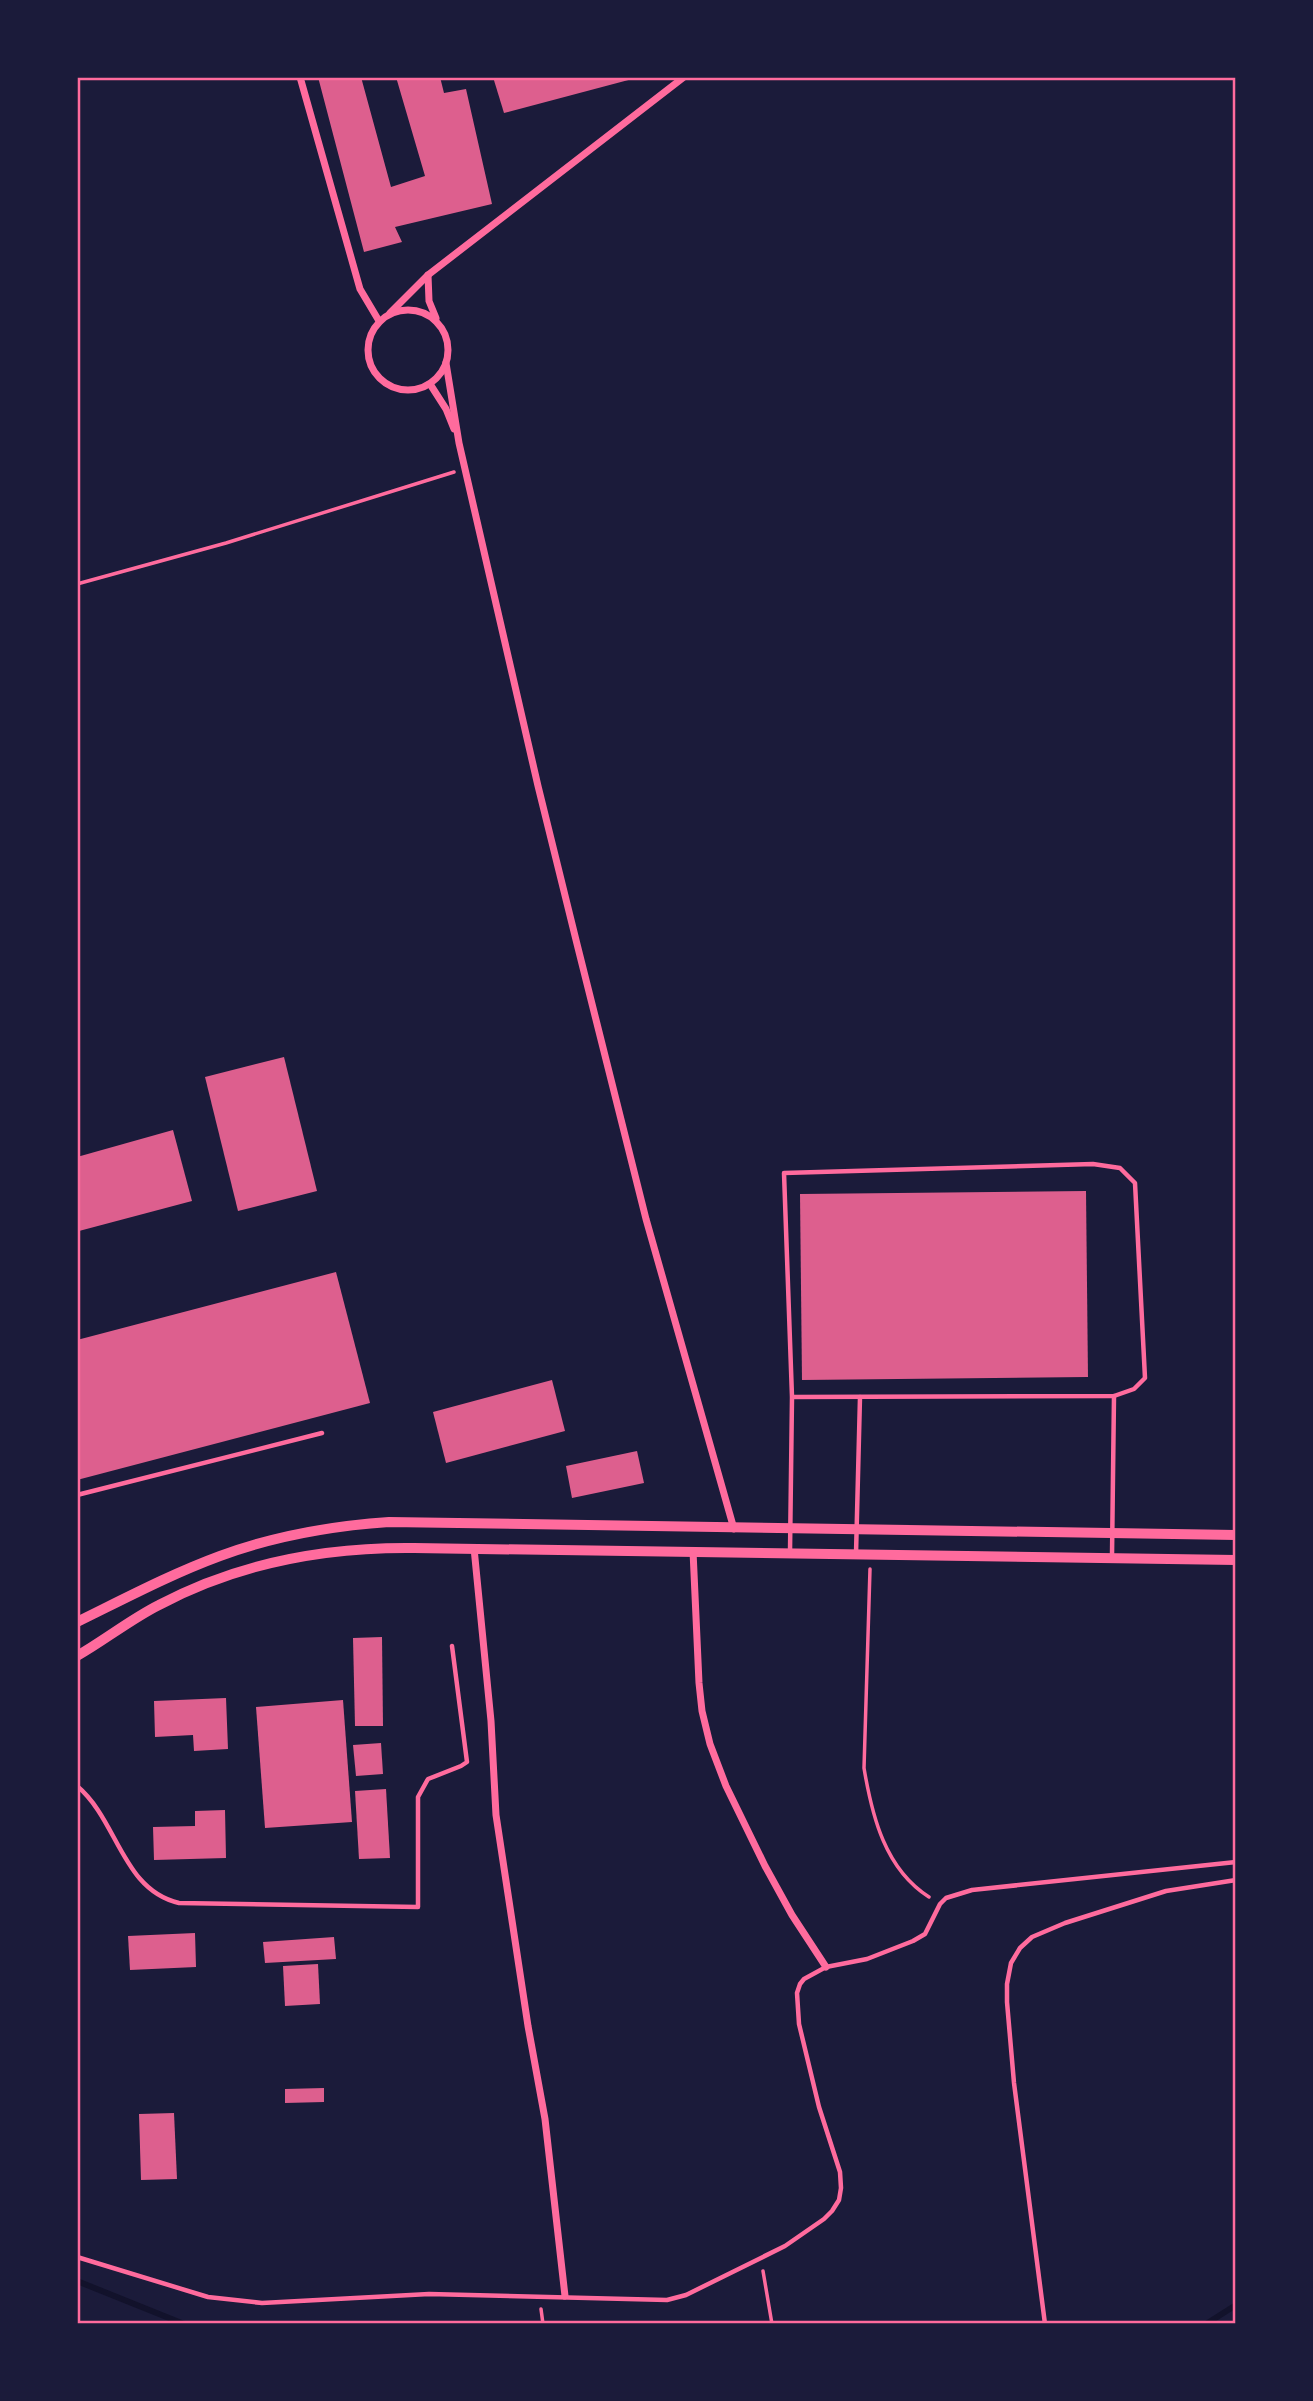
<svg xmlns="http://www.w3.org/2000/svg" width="1313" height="2401" font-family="'Source Sans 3',sans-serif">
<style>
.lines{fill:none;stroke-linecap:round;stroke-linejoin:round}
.stream{stroke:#12122b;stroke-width:6}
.building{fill:#dd5f8e}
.path{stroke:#ff6b9d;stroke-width:3.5}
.service{stroke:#ff6b9d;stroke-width:4.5}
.minor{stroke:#ff6b9d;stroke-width:7}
.tertiary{stroke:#ff6b9d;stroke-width:10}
.neatline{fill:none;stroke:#ff6b9d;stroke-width:2.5}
</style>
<rect width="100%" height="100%" fill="#1b1b3a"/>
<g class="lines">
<g class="stream">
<polyline points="77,2281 184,2324"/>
<polyline points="1206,2324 1236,2305"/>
</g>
</g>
<g class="building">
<polygon points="318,77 361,77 391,187 425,176 396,77 440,77 444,93 466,89 492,204 395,227 402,242 364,252"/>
<polygon points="493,77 636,77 636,78 504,113"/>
<polygon points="284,1057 317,1191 238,1211 205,1077"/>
<polygon points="173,1130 192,1201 79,1231 77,1223 77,1157"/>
<polygon points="1086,1191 1088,1377 802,1380 800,1194"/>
<polygon points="336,1272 370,1403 77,1480 77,1340"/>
<polygon points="552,1380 565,1431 446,1463 433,1412"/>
<polygon points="637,1451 644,1483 572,1498 566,1466"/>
<polygon points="382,1637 383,1726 355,1726 353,1638"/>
<polygon points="226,1698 228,1749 194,1751 193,1735 155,1737 154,1701"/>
<polygon points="343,1700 352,1822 265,1828 256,1707"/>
<polygon points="381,1743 383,1774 356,1776 353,1745"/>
<polygon points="386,1789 390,1858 359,1859 355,1791"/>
<polygon points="225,1810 226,1858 154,1860 153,1827 195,1826 195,1811"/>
<polygon points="195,1933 196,1967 130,1970 128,1936"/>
<polygon points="334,1937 336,1959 265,1963 263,1942"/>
<polygon points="318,1964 320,2004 285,2006 283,1966"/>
<polygon points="324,2088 324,2102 285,2103 285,2089"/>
<polygon points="174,2113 177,2179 141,2180 139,2114"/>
</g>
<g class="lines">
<g class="path">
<polyline points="77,584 226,543 454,472"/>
<path d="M870,1569L864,1768C872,1816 885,1869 929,1897"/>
<polyline points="763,2271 772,2324"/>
<polyline points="541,2309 543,2324"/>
</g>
<g class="service">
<polyline points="77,1495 322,1433"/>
<polyline points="790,1552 792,1397 784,1173 1093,1164 1120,1168 1135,1183 1145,1378 1134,1389 1114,1396 792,1397"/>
<polyline points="856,1554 860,1397"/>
<polyline points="1112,1556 1114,1396"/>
<path d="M77,1786C118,1820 122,1890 179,1903L418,1907V1797L428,1779L461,1766L467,1762L452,1646"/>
<polyline points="77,2257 208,2297 262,2303 429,2294 667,2300 686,2295 785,2246 824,2219 832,2211 839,2200 841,2188 840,2172 819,2107 799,2024 797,1993 800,1984 804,1979 826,1967 867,1959 913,1941 925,1934 940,1904 946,1898 972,1890 1236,1862"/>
<polyline points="1045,2324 1014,2083 1007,2002 1007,1984 1011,1963 1020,1948 1032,1937 1065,1923 1166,1891 1236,1880"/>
</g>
<g class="minor">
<polyline points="300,77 360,289 379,321"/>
<polyline points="428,275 429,301 436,318"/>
<circle cx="408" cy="350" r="40"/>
<polyline points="390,313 428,275 684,77"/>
<polyline points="446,363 459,443 538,786 577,944 646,1219 734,1529"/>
<polyline points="430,384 446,409 454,429"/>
<polyline points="474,1548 491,1721 496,1815 528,2026 545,2119 565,2296"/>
<polyline points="693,1551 699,1683 702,1711 710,1744 726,1786 765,1866 792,1915 826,1967"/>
</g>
<g class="tertiary">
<path d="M77,1622C124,1599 171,1574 220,1556C274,1536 331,1526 389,1522L1236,1535"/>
<path d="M77,1656C105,1640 131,1619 159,1605C238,1563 326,1547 414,1548L1236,1560"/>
</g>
</g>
<rect width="1313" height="2401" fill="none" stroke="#1b1b3a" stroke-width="158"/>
<rect x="79" y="79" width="1155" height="2243" class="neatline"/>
</svg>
